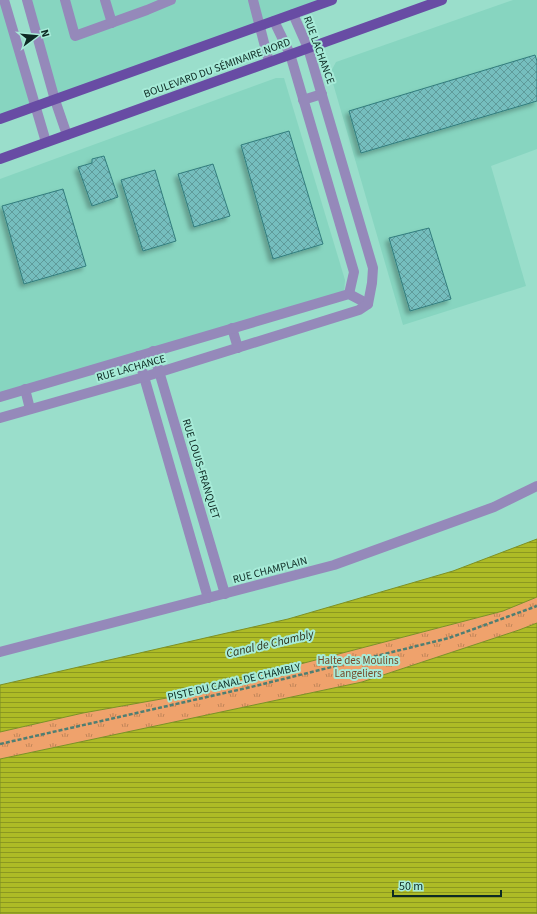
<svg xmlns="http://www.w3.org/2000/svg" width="537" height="914" font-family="'Source Sans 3',sans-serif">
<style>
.built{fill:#87d5c0}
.park{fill:url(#park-tufts)}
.water{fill:url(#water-rules);stroke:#7d9025}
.building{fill:url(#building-cross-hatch);stroke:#327d7d;filter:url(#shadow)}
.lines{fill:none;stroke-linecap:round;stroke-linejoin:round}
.path{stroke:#4f7e72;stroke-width:2.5;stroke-dasharray:4 2;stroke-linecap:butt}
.minor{stroke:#9589ba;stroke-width:10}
.major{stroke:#684ca4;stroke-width:10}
.labels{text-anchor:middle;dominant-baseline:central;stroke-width:4;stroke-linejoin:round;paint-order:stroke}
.street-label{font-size:11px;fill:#0d2a23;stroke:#a7ebd8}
.park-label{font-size:11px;fill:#754929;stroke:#a7ebd8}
.water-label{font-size:12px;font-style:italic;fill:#2f321b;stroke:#a7ebd8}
</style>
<defs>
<pattern id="park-tufts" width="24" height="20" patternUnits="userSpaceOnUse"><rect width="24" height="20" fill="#efa26c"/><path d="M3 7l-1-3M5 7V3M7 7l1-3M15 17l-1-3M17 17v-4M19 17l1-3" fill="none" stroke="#c08458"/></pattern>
<pattern id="water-rules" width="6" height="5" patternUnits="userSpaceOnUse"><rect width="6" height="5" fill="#adbb26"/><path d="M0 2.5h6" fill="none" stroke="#8b9820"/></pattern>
<pattern id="building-cross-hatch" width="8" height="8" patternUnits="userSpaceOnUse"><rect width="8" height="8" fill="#75bebe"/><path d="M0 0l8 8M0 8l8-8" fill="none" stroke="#5e9b9a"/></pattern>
<filter id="shadow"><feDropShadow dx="-3.5" dy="3.5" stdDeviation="2" flood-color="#0004"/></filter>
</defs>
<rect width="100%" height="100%" fill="#9adecb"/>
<g class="built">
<polygon points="0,0 35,107 0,119"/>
<polygon points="27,0 331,0 55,100"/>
<polygon points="513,0 537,0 537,149 491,166 526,286 403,325 330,73 336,62"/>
<polygon points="276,78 284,78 345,280 344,294 0,395 0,179"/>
</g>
<polygon class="park" points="537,597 537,623 519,630 362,682 0,759 0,732 83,713 178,696 503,611"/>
<g class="water">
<polygon points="537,539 537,597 503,611 178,696 83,713 0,732 0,685 288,619 453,571"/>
<polygon points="537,623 537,914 0,914 0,759 362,682 519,630"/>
</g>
<g class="building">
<polygon points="535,55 537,61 537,101 361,153 349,111"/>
<polygon points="289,131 323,244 273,259 241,145"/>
<polygon points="104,156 118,197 92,206 78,167 92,163 92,159"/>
<polygon points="213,164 230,216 194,227 178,174"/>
<polygon points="155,170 176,241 143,251 121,180"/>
<polygon points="63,189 86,266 24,284 2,206"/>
<polygon points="429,228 451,299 410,311 389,238"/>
</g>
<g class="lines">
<polyline class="path" points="0,744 251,687 449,638 537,606"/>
<g class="minor">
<polyline points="4,0 46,142"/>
<polyline points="27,0 55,100 67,135"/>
<polyline points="65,0 75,36 147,10 171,0"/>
<polyline points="105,0 112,23"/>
<polyline points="253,0 269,62"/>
<polyline points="274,21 290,54 354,272 349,294"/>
<polyline points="303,100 322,94"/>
<polyline points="232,328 238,348"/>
<polyline points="153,351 225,594"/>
<polyline points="138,356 208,598"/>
<polyline points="25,389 30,409"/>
<polyline points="0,397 349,294 368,304"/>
<polyline points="0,418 144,377 359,310 368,304 372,283 373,268 308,48 293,14"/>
<polyline points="0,652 334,565 494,507 537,486"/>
</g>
<g class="major">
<polyline points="0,119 332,0"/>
<polyline points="0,159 442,0"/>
</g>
</g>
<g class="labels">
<g class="street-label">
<text transform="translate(319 50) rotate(70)">RUE LACHANCE</text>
<text transform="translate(217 68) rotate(-20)">BOULEVARD DU SÉMINAIRE NORD</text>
<text transform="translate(131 368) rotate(-16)">RUE LACHANCE</text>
<text transform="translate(201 469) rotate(73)">RUE LOUIS-FRANQUET</text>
<text transform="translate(270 570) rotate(-15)">RUE CHAMPLAIN</text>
<text transform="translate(234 682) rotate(-13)">PISTE DU CANAL DE CHAMBLY</text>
</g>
<g class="park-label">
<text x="358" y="660">Halte des Moulins<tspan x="358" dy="13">Langeliers</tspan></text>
</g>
<g class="water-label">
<text transform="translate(270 644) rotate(-13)">Canal de Chambly</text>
</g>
</g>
<g transform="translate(36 36) rotate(74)" stroke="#a7ebd8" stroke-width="3" paint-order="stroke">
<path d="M0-3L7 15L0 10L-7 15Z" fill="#0d2a23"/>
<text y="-6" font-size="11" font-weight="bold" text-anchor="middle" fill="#0d2a23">N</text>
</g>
<path d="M393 890v6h108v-6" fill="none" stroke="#0d2a23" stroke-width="2"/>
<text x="399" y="890" font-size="12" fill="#0d2a23" stroke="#a7ebd8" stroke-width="3" paint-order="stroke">50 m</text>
</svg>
